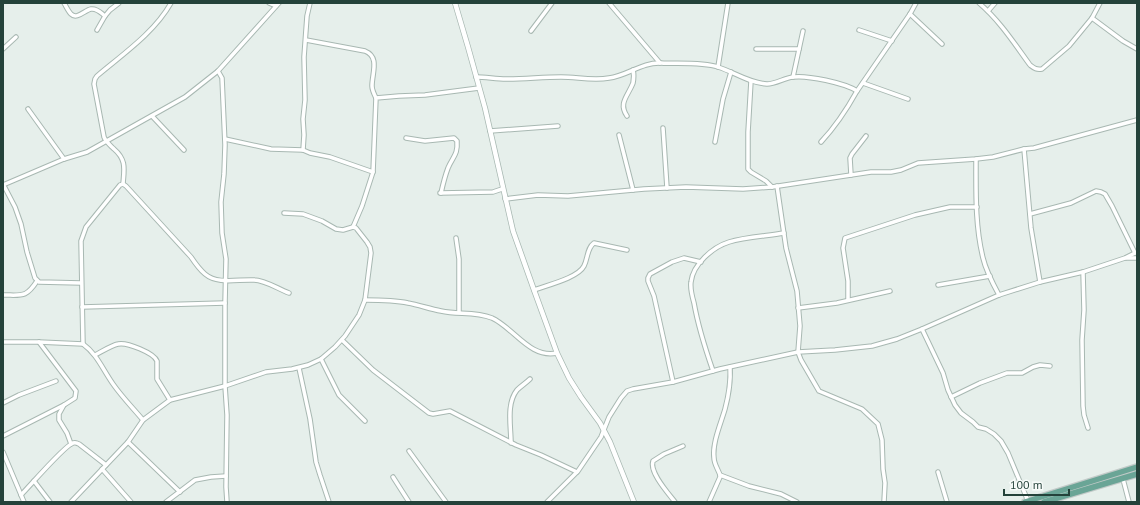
<svg xmlns="http://www.w3.org/2000/svg" width="1140" height="505" font-family="'PT Sans',sans-serif">
<style>
.lines{fill:none;stroke-linecap:round;stroke-linejoin:round}
.minor-casing{stroke:#a8b8b2;stroke-width:5.5}
.tertiary-casing{stroke:#a8b8b2;stroke-width:6}
.primary-casing{stroke:#c2cac8;stroke-width:8}
.minor{stroke:#fff;stroke-width:3.5}
.tertiary{stroke:#fff;stroke-width:4.5}
.primary{stroke:#6aa596;stroke-width:5.5}
</style>
<rect width="100%" height="100%" fill="#e6efeb"/>
<g class="lines">
<g class="minor-casing">
<g id="minor">
<path d="M64,3C66,6 68,11 71,14C77,20 85,10 91,9C97,8 101,13 105,16"/>
<polyline points="269,3 276,6"/>
<polyline points="609,3 660,63"/>
<path d="M979,3C1000,21 1014,43 1030,65C1034,68 1036,70 1042,69L1069,46L1092,18L1100,3"/>
<polyline points="988,11 995,3"/>
<polyline points="910,14 942,44"/>
<polyline points="1092,18 1123,41 1137,49"/>
<polyline points="97,30 105,16 110,10 119,3"/>
<polyline points="859,30 892,41"/>
<polyline points="531,31 552,3"/>
<path d="M306,40L365,51C380,57 372,73 372,86C372,90 374,94 376,98"/>
<polyline points="3,49 16,37"/>
<polyline points="756,49 799,49"/>
<polyline points="718,67 728,3"/>
<polyline points="218,71 222,78 225,145 224,174 221,202 222,233 226,259 225,303 225,386 227,415 226,487 227,502"/>
<path d="M476,77C486,77 496,79 506,79C525,79 543,77 561,77C577,77 593,81 609,78C627,76 642,62 661,63C678,64 702,62 718,67C734,72 749,83 767,84C776,84 784,78 793,77C807,75 845,83 857,91L910,14L916,3"/>
<polyline points="793,77 803,31"/>
<polyline points="751,81 748,132 748,169 751,172 766,181 772,187"/>
<polyline points="863,83 908,99"/>
<polyline points="28,109 64,159"/>
<polyline points="152,116 184,150"/>
<path d="M627,116C618,103 628,96 633,83C634,78 634,74 633,70"/>
<polyline points="663,128 667,188"/>
<polyline points="490,131 558,126"/>
<polyline points="619,135 633,190"/>
<path d="M406,138L425,141L454,138L457,141C458,155 453,156 448,168C445,176 443,184 441,193"/>
<polyline points="225,139 271,149 303,150 310,153 330,157 373,172 362,206 353,227"/>
<polyline points="715,142 723,99 731,72"/>
<path d="M821,142C835,127 847,109 857,91"/>
<polyline points="1024,149 1031,228 1040,282"/>
<polyline points="303,150 304,135 303,119 305,100 304,57 307,16 310,3"/>
<path d="M976,159C976,192 975,226 983,258C986,271 993,284 999,295"/>
<polyline points="373,172 376,98 399,96 425,95 479,88"/>
<polyline points="851,175 850,158 852,154 866,136"/>
<polyline points="3,184 15,207 21,224 27,252 35,278 39,282 81,283"/>
<path d="M123,184C124,170 127,160 114,149C110,145 106,142 104,137L94,84L95,79L97,76C123,54 154,33 171,3"/>
<path d="M123,184L126,186L191,257C195,263 199,269 205,274C218,285 238,279 254,280C265,280 278,289 289,293"/>
<polyline points="3,185 64,159 87,152 185,97 218,71 279,3"/>
<polyline points="777,186 786,248 797,291 800,326 798,352 801,360 819,391 862,409 878,424 882,440 883,469 885,483 884,502"/>
<polyline points="440,193 493,192 502,189"/>
<polyline points="505,199 538,195 568,196 644,189 686,187 743,189 772,187 851,175 871,172 891,172 901,170 918,163 976,159 993,157 1024,149 1034,148 1137,120"/>
<polyline points="1030,214 1071,203 1096,191 1101,192 1105,194 1112,206 1135,253"/>
<polyline points="456,238 459,259 459,312"/>
<polyline points="1126,258 1137,258"/>
<polyline points="1083,272 1084,310 1082,340 1083,406 1084,415 1088,428"/>
<polyline points="938,285 990,276"/>
<path d="M534,290C547,285 578,278 584,266C588,258 587,248 594,243L627,250"/>
<path d="M3,295C22,295 26,298 37,281"/>
<path d="M365,300C380,300 394,300 408,303C419,305 430,309 441,311C458,315 474,311 492,318C514,328 530,359 557,353"/>
<polyline points="848,300 848,281 843,248 845,238 915,215 950,207 977,207"/>
<polyline points="82,307 225,303"/>
<polyline points="798,308 837,303 890,291"/>
<polyline points="922,329 943,373 948,390 955,405 961,413 973,422 978,427 986,429 994,434 1001,441 1008,453 1028,501"/>
<polyline points="342,340 373,370 429,413 433,414 450,411 516,445 541,455 577,472"/>
<path d="M3,342H39L83,344C97,354 103,370 113,384C122,397 133,408 143,420"/>
<polyline points="39,342 76,391 75,398 64,405 59,414 59,420 67,433 71,444"/>
<polyline points="83,344 81,241 86,227 120,185 123,184"/>
<path d="M95,355C101,352 112,345 118,344C127,342 154,353 157,361V379L170,400"/>
<polyline points="321,359 339,395 365,421"/>
<polyline points="299,368 310,419 316,462 320,475 329,502"/>
<path d="M713,371C705,348 698,326 694,303C692,296 690,289 691,282C693,264 713,247 729,242C745,237 767,236 784,233"/>
<polyline points="673,382 654,296 648,281 648,278 650,274 672,262 684,258 701,262"/>
<polyline points="951,397 980,383 1007,373 1022,373 1033,367 1040,365 1050,366"/>
<polyline points="3,403 19,395 56,381"/>
<polyline points="3,436 64,405"/>
<polyline points="128,442 180,492"/>
<path d="M511,443C511,426 506,404 517,390C521,386 526,383 530,379"/>
<polyline points="409,451 446,502"/>
<polyline points="3,452 24,502"/>
<polyline points="102,469 131,502"/>
<polyline points="938,472 947,502"/>
<polyline points="720,475 749,486 781,494 797,502"/>
<polyline points="393,477 409,502"/>
<polyline points="1123,479 1129,502"/>
<polyline points="34,481 50,502"/>
<path d="M21,495C30,486 64,446 73,443C76,442 76,443 79,444L106,465"/>
<polyline points="71,502 128,442 143,420 170,400 225,386 266,372 292,369 308,365 321,359 335,347 345,336 359,315 365,300 371,253 370,247 367,242 356,228 353,227 343,230 336,229 322,221 303,214 284,213"/>
<polyline points="166,502 195,480 211,477 226,476"/>
<polyline points="547,502 578,471 601,437 609,417 621,398 627,391 633,389 673,382 720,369 798,352 835,350 872,346 897,339 922,329 999,295 1040,282 1083,272 1125,258 1137,252"/>
<path d="M675,502C668,493 649,472 653,461L664,454L683,446"/>
<path d="M709,502L720,477V475C718,469 714,464 714,458C712,443 721,423 725,409C729,394 731,383 730,367"/>
</g>
</g>
<g class="tertiary-casing">
<polyline id="tertiary" points="455,3 468,47 485,108 513,231 534,290 557,353 569,378 581,397 600,423 610,442 634,502"/>
</g>
<g class="primary-casing">
<g id="primary">
<polyline points="1025,502 1137,467"/>
<polyline points="1044,502 1137,474"/>
</g>
</g>
<use href="#minor" class="minor"/>
<use href="#tertiary" class="tertiary"/>
<use href="#primary" class="primary"/>
</g>
<rect width="1140" height="505" fill="none" stroke="#24423a" stroke-width="8"/>
<path d="M1004 489v6h65v-6" fill="none" stroke="#24423a" stroke-width="2"/>
<text x="1010" y="489" font-size="12" fill="#24423a" stroke="#f7fbf9" stroke-width="3" paint-order="stroke">100 m</text>
</svg>
